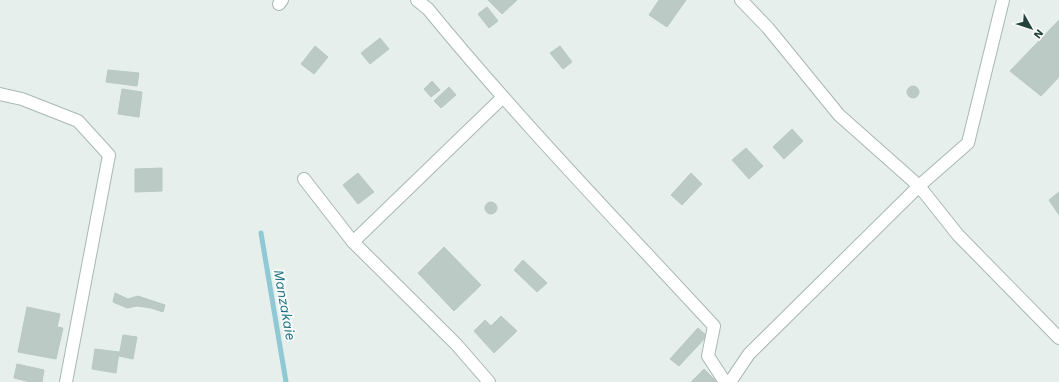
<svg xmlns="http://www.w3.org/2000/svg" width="1059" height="382" font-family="'Work Sans',sans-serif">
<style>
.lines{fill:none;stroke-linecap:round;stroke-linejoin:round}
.stream{stroke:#8ec9d4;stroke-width:5}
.building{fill:#bbcac4;stroke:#b8c9c2}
.minor-casing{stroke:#a8b8b2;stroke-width:14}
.minor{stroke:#fff;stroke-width:12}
.labels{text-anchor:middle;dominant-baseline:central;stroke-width:4;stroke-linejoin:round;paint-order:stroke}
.water-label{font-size:14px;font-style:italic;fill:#1c6f80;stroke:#f7fbf9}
</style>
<rect width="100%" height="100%" fill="#e6efeb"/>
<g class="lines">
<polyline class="stream" points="261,233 286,382"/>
</g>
<g class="building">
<polygon points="488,0 517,0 502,14"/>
<polygon points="659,0 686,0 667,27 649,15"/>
<polygon points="487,7 498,21 489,28 478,14"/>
<polygon points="1059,20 1059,77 1041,96 1010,71"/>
<polygon points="380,38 389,49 370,64 361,53"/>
<polygon points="315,46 328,57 314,74 301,64"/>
<polygon points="560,46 572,62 563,69 550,53"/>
<polygon points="108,70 139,73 137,86 106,82"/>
<polygon points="432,81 440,90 431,97 424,89"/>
<circle cx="913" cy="92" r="6"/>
<polygon points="449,87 456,95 441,108 434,101"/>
<polygon points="122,89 142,92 139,117 118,114"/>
<polygon points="792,129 803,141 784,159 773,147"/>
<polygon points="746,148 763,166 749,179 732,160"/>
<polygon points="162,168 162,191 135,192 135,169"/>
<polygon points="358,173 374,192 358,204 343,185"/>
<polygon points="691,173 702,184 682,205 671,195"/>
<polygon points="1059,192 1059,215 1049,200"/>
<circle cx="491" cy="208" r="6"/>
<polygon points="444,247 481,285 454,311 418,273"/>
<polygon points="523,260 547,283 537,292 514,270"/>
<polygon points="115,293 128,299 138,296 165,305 163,312 151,308 137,306 127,308 113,302"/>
<polygon points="27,307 60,314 57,327 63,328 56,359 18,352"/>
<polygon points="501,316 517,331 494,353 474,331 485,320 491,326"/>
<polygon points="698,328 707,336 679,366 670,359"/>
<polygon points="123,335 137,337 133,359 119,356"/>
<polygon points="95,349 119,352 116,373 92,369"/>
<polygon points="17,364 44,370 42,382 30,382 14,378"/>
<polygon points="704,369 717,382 691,382"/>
</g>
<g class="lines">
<g class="minor-casing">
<g id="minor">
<path d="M417,0L428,9C518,119 618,222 714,326L708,356L725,382"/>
<polyline points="741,0 768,28 839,115 919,186 968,143 1003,0"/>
<polyline points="279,4 282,0"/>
<polyline points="0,94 22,99 78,121 109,155 66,382"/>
<polyline points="304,179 353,242 456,344 489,382"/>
<polyline points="353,242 503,97"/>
<polyline points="730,382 749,354 919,186 958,235 1059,338"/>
</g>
</g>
<use href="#minor" class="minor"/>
</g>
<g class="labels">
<g class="water-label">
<text transform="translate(285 305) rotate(80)">Manzakaie</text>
</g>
</g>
<g transform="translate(1031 28) rotate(129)" stroke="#f7fbf9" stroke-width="3" paint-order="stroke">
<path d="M0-3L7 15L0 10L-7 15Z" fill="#24423a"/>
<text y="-6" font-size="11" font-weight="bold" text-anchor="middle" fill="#24423a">N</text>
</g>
</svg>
